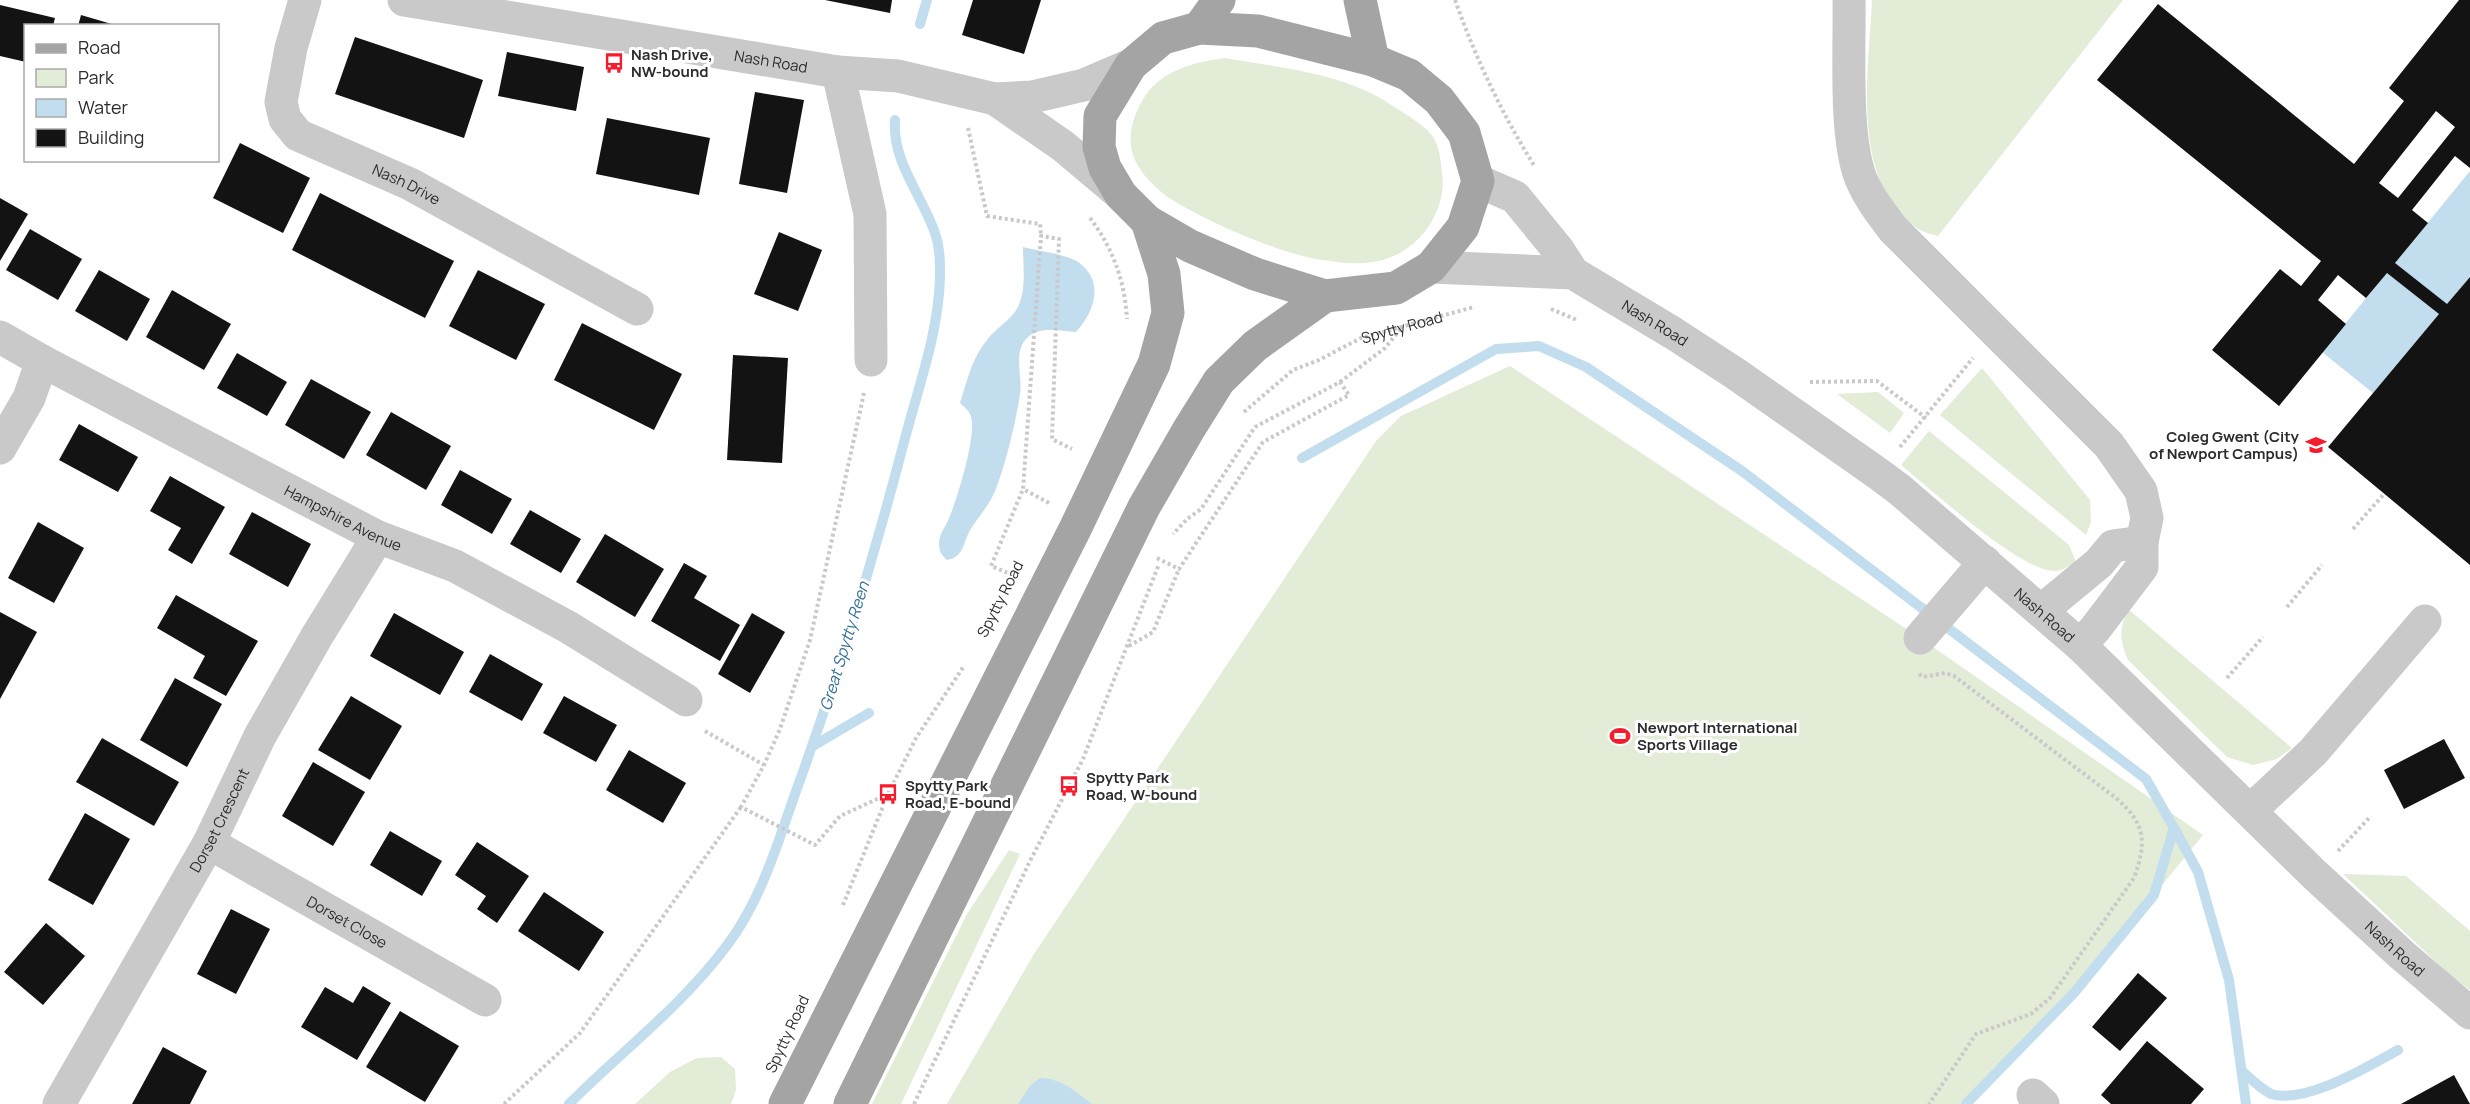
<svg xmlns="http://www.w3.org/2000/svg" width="2470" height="1104" font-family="Manrope,sans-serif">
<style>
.green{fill:#e2ecd7}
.water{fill:#c1ddee}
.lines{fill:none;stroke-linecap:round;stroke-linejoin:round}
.stream{stroke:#c1ddee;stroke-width:10}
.building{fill:#131313;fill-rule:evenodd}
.path{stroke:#c9c9c9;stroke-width:4;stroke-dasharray:3 3;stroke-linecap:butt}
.minor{stroke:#c9c9c9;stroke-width:33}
.major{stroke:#a4a4a4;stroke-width:33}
.labels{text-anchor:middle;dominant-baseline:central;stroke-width:6;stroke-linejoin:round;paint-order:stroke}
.poi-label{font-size:15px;font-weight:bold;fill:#2c2c2c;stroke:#fff;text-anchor:start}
.street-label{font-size:15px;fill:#2c2c2c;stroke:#fff}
.water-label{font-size:16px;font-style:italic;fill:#337095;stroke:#fff}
</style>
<rect width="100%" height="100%" fill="#fff"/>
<g class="green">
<path d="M1872,0H2123L1938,236C1931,234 1922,232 1917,228C1849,181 1869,71 1872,0Z"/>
<path d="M1225,58C1268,66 1326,71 1366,91C1378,96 1390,104 1401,111C1411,118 1427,127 1433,137C1439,146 1441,161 1442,172C1448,214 1415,257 1372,262C1355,265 1339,262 1322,260C1281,254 1207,222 1171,199C1158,191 1141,174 1135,160C1127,143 1131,122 1139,107C1155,72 1189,63 1225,58Z"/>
<polygon points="1510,366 1920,638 2203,835 2074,993 1966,1104 947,1104 1034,954 1376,441 1401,416"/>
<polygon points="1982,368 2090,500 2091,522 2086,535 1940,415"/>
<polygon points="1878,392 1904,413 1890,433 1837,394"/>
<path d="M1929,431L2069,545L2076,562C2070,565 2062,571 2055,571C2021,572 1931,489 1901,465Z"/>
<path d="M2128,609L2292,748L2277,759L2253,765L2227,757L2128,660C2119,638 2119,631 2128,609Z"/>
<polygon points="1009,850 1020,854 901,1104 872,1104 967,914"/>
<polygon points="2343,874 2406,876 2470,931 2470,990 2450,975"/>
<polygon points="721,1057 735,1069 736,1090 731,1104 635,1104 670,1072 697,1058"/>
</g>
<g class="water">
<polygon points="2470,171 2470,277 2373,393 2322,352"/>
<path d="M1023,247C1037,251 1066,254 1078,262C1105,281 1095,311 1076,332C1060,331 1041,326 1028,337C1012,351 1023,376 1020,394C1016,421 1005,467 995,491C989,506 978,517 970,530C963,543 964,557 947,560C942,556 939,551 939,544C939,533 946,527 949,518C957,500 977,434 971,417C970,411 964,407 960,403C967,381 972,358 987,340C997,326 1014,320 1020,302C1026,285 1023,264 1023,247Z"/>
<path d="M1040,1078C1061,1078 1076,1092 1092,1104H1018L1030,1086Z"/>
</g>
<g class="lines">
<g class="stream">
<polyline points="920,24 927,0"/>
<polyline points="1302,458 1496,349 1539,346 1586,367 1742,471 2146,779 2174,828 2154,895 2074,993 1966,1104"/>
<polyline points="813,746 869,713"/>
<polyline points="2174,828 2198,872 2229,980 2246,1104"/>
<path d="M2242,1071C2251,1079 2260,1088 2271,1094C2306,1104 2367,1067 2398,1050"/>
<path d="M569,1104C622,1051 683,1005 728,944C761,900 777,845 795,794C837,679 873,561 904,442C918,388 939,332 940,276C940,261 940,247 935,233C922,195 892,162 895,120"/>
</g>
</g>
<g class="building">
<polygon points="825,0 892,0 890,13"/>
<polygon points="973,0 1041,0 1024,54 962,35"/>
<path d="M2459,0H2470V168L2455,156L2412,210L2428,223L2395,263L2447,304L2470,277V565L2328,447L2439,314L2387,273L2366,298L2338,275L2318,300L2346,324L2279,406L2212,350L2280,269L2301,286L2321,261L2097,80L2158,4L2354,164L2404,101L2389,88ZM2436,111L2455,127L2398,198L2379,183Z"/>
<polygon points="0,5 55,18 53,26 26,26 26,62 0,56"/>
<polygon points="81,15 115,25 115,26 78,26"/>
<polygon points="355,37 483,80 464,138 335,94"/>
<polygon points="507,52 584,67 576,111 498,96"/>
<polygon points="755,92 804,100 787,193 739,184"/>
<polygon points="607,118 710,138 699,195 596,174"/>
<polygon points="240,143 310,178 283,233 213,198"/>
<polygon points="320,193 454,261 425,318 292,250"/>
<polygon points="0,198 28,214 0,261"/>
<polygon points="30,229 82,259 58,300 6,270"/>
<polygon points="779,232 822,250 798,311 754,294"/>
<polygon points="99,270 150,299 127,341 75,311"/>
<polygon points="478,270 545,304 516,360 449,326"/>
<polygon points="172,290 231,324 204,370 146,337"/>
<polygon points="582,323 682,374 654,430 554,380"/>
<polygon points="237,353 287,382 267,416 217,388"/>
<polygon points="733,355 788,358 782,463 727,460"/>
<polygon points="311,379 371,412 344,459 285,425"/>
<polygon points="391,412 451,446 426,490 366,455"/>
<polygon points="79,424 138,457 118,492 59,460"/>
<polygon points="460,470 512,499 492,534 441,505"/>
<polygon points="170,476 225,507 192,564 168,550 181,528 150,511"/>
<polygon points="530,510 581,539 561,573 510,544"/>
<polygon points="252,512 311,544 288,587 229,554"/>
<polygon points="38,522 84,548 54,603 8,578"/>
<polygon points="605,534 664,569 635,617 576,582"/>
<polygon points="684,563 707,576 694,598 740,625 720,661 651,621"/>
<polygon points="176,595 258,641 226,696 193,678 205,656 157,628"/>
<polygon points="0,612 37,632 0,699"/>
<polygon points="394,613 464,652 440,695 370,656"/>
<polygon points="752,613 785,632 750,693 718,674"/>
<polygon points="490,654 543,684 522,721 469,692"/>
<polygon points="175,678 222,704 187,767 140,740"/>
<polygon points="351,696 402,726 370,780 318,750"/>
<polygon points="564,696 617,725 596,762 543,733"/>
<polygon points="102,738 179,782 154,826 76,782"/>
<polygon points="2444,739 2465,778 2404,809 2384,770"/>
<polygon points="629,750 686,783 663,823 606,790"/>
<polygon points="313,762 365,792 333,846 282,816"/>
<polygon points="85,813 130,839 93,905 48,880"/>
<polygon points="390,831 442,861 422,896 370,865"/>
<polygon points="477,842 529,876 497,923 477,909 486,896 455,875"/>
<polygon points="544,892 604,932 579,971 518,931"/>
<polygon points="231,909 270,929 236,994 197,974"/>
<polygon points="46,923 85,956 43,1005 4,972"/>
<polygon points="2138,973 2167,998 2120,1051 2092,1027"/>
<polygon points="363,986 391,1003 357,1060 301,1027 325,987 353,1003"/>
<polygon points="400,1011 459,1046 425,1102 366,1067"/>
<polygon points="2147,1041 2204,1089 2191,1104 2111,1104 2101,1095"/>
<polygon points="163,1047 207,1071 190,1104 132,1104"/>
<polygon points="2454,1075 2470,1104 2401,1104"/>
</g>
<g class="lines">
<g class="path">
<path d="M1455,0C1476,59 1502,114 1535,167"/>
<polyline points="968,128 987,216 1040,224 1041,236"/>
<path d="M1090,218C1113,248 1125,282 1127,319"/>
<polyline points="1551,309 1577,320"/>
<polyline points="1340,382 1385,348 1402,327"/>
<polyline points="1810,382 1877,381 1926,418"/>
<polyline points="864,393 810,640 780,729 764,765 741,807 815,845 840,816 888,794"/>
<path id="s1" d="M1244,412L1293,370L1319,360L1361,338L1474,307"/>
<polyline points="1900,447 1973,358"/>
<polyline points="1049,503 1023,489 1041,236 1059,239 1052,439 1072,449"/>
<polyline points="2353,529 2384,494"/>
<polyline points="1157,558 1179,569 1263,442 1349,395 1340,382 1255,427 1201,509 1187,519 1173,534"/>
<polyline points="1013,575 991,566 1023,489"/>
<polyline points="2287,607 2322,565"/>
<polyline points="1129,646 1153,632 1179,569"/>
<path d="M1919,674L1923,677L1945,673L1954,676L2116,798C2146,824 2147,842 2134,878L2050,998L2031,1014L1976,1034L1929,1104"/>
<polyline points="2227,678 2263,637"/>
<polyline points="705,731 764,765"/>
<polyline points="2338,851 2371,816"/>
<polyline points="843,905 888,794 916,738 964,666"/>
<polyline points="504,1104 580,1033 741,807"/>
<polyline points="914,1104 1030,861 1083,759 1159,564"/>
</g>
<g class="minor">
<path id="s2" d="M305,0L291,48L281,102L285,119L298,135L410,184L637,309"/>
<path id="s3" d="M404,0L838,72L898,76L995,99L1032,97L1084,85L1131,65"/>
<path d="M1849,0C1850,48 1844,136 1861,179C1869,198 1881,213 1893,229L2109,445L2141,491L2147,518L2142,542V567L2095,629L2080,645"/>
<polyline points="838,72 870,214 871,360"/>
<polyline points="995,99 1063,146 1120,194"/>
<polyline points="1478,181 1515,197 1559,251 1573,273"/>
<path id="s4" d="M1431,267L1573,273L1673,333L1736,374L1880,475L1900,490L2080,645L2315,875L2402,955L2470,1013"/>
<path id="s5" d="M0,337L42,361L378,537L455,566L568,627L686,700"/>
<polyline points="0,448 29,398 42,361"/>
<polyline points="2041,611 2099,563 2113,546 2142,542"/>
<polyline points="1920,638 1985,562"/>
<polyline points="2250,811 2313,752 2425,621"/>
<path id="s6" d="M209,843L485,1000"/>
<polyline points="2033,1095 2043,1104"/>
<path id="s7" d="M59,1104L209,843L260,736L317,636L378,537"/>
</g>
<g class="major">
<polyline points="1360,0 1373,60"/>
<polygon points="1199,28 1258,31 1373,60 1409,75 1439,100 1464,133 1478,181 1463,227 1431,267 1396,288 1325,296 1255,274 1190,246 1147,221 1121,195 1105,168 1099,147 1100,116 1131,65 1163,38"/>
<polyline points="1199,28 1219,0"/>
<polyline points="785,1104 1075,529 1154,364 1168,313 1164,274 1147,221"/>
<polyline points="850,1104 1144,507 1189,429 1219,381 1255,346 1325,296"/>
</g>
</g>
<defs>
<g id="bus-bare" transform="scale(1.62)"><path d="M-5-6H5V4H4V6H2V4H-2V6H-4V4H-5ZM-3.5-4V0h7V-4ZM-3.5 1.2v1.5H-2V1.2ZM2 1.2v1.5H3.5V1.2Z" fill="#f61b2d" stroke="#fff" stroke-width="2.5" paint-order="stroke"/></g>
<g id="university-bare" transform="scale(1.62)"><path d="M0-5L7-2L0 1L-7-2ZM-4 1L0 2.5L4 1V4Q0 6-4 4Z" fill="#f61b2d" stroke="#fff" stroke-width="2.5" paint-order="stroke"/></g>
<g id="stadium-bare" transform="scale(1.62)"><path d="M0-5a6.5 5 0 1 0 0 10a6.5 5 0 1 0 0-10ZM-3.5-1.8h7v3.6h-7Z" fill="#f61b2d" stroke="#fff" stroke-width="2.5" paint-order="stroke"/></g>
</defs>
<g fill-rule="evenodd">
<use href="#bus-bare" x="614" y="63"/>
<use href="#university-bare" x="2316" y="445"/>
<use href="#stadium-bare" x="1620" y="736"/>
<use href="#bus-bare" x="1069" y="786"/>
<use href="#bus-bare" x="888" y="794"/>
</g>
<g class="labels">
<g class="poi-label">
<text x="631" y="54">Nash Drive,<tspan x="631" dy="17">NW-bound</tspan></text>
<text x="2299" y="436" text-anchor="end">Coleg Gwent (City<tspan x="2299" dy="17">of Newport Campus)</tspan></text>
<text x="1637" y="727">Newport International<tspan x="1637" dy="17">Sports Village</tspan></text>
<text x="1086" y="777">Spytty Park<tspan x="1086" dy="17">Road, W-bound</tspan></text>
<text x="905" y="785">Spytty Park<tspan x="905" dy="17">Road, E-bound</tspan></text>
</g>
<g class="street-label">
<text stroke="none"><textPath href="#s3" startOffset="372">Nash Road</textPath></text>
<text stroke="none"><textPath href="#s2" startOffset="262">Nash Drive</textPath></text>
<text stroke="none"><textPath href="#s4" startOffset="238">Nash Road</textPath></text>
<text stroke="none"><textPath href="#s1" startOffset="182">Spytty Road</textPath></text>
<text stroke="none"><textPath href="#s5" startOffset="388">Hampshire Avenue</textPath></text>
<text transform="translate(1000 599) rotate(-63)">Spytty Road</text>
<text stroke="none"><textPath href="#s4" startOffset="726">Nash Road</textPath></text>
<text stroke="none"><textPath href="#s7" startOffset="326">Dorset Crescent</textPath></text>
<text stroke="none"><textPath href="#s6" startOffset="159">Dorset Close</textPath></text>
<text stroke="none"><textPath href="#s4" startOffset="1210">Nash Road</textPath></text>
<text transform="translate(787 1034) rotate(-65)">Spytty Road</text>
</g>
<g class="water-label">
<text transform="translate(844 646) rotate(-73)">Great Spytty Reen</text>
</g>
</g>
<rect x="24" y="24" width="195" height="138" fill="#ffffff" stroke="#ababab" stroke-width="1.5"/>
<rect x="36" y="44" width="30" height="9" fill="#a4a4a4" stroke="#ababab" stroke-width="1.5"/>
<text x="78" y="54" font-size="18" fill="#2c2c2c">Road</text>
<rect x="36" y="69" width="30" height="18" fill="#e2ecd7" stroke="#ababab" stroke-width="1.5"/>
<text x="78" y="84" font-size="18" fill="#2c2c2c">Park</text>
<rect x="36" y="99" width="30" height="18" fill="#c1ddee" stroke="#ababab" stroke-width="1.5"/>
<text x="78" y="114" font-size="18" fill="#2c2c2c">Water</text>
<rect x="36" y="129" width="30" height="18" fill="#131313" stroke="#ababab" stroke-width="1.5"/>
<text x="78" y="144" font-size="18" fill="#2c2c2c">Building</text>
</svg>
